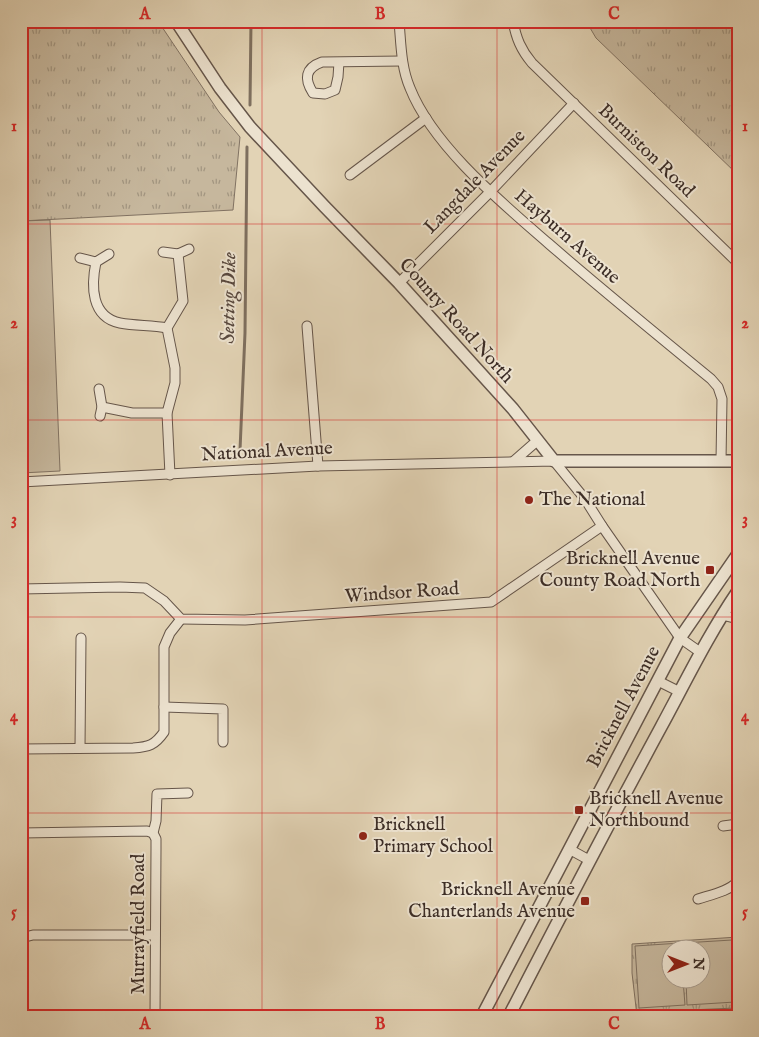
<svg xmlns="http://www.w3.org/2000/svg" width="759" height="1037" font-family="'IM FELL English',serif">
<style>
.grass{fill:url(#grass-tufts);stroke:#817262;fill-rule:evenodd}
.garden{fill:#c6b79d;stroke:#817262}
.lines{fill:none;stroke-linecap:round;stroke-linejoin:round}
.stream{stroke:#7e6f5e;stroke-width:3}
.minor-casing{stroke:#66564a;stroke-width:11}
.tertiary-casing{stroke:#66564a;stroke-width:14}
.minor{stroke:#ece2cf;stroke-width:9}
.tertiary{stroke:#ece2cf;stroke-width:11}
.grid{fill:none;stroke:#d62828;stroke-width:1;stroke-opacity:0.55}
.poi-dot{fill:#8f2418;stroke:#ece2cf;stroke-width:2}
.labels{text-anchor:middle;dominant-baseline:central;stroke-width:4;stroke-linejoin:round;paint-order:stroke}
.street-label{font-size:19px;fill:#3c2d26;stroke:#ece2cf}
.poi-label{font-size:19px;fill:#3c2d26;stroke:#ece2cf;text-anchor:start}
.water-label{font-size:20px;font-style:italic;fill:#58483e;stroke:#ece2cf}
.neatline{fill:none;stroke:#d62828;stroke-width:2}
.grid-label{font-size:16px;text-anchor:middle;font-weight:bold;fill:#d62828}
</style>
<defs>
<pattern id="grass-tufts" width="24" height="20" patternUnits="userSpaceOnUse" patternTransform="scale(1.25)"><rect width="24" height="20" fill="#c6b79d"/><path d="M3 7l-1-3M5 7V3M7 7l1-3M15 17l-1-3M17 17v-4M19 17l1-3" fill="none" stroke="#a29580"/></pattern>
</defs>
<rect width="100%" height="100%" fill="#e2d3b5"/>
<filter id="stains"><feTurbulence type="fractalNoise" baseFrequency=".004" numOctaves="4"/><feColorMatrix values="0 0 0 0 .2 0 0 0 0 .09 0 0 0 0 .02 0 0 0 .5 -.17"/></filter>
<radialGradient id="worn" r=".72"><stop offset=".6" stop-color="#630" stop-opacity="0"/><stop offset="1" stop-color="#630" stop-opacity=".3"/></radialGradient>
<g class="grass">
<polygon points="21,21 158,21 219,112 240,137 233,210 21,221"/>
<polygon points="586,21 738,21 738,175 596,38"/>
<path d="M738,937V1016H637L632,973V944ZM672,950H702V980H672Z"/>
</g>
<g class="garden">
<polygon points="50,220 60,471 21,473 21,221"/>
<polygon points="732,940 735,1002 687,1005 686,980 702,980 702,950 684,949 683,943"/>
<polygon points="681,943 681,949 672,950 672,980 683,980 685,1005 639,1008 635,946"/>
<polygon points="736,1008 737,1016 689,1016 689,1010"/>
<polygon points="686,1010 687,1016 639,1016 639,1012"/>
</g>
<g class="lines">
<g class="stream">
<polyline points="250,105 251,21"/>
<polyline points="240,450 245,333 247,147"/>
</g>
<g class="minor-casing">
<g id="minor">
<path d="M399,21C401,44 401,67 410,88C433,146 501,202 548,243C601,289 656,334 711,379L718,387L722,399L721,461"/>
<path d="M513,21C516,38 521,50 532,63L738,263"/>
<path d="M339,62L338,77L335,90L325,94L313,93C304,79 305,68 322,62L402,61"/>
<polyline points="350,175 426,118"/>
<polyline points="163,252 178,254 189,249"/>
<polyline points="80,258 96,262 109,254"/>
<path d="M96,262C91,286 91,317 120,323C136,326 152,325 167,328"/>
<polyline points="399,283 491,191 574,103"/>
<polyline points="307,326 318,466"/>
<polyline points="99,389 102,407 100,416"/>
<polyline points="102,407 132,413 167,413"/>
<polyline points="514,461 538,440"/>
<polyline points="170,475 167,413 175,383 175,368 167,328 183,301 178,254"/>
<polyline points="21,482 318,466 554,461 585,499 602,526 680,638 700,652"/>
<polyline points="21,589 120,587 145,588 164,601 181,619 245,620 491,602 602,526"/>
<polyline points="722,615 738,619"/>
<polyline points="658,681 680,692"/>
<polyline points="164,707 223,709 223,742"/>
<polyline points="80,748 81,638"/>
<path d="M21,749L133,748C149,747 155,745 164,732V647L170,633L181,619"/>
<polyline points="723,826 738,824"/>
<polyline points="21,833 147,831 153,833"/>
<polyline points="569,849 589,860"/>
<path d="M698,899C710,895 730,891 738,881"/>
<polyline points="21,938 33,935 155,935"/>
<polyline points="155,1016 156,848 156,839 153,833 156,821 157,794 188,793"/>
</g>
</g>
<g class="tertiary-casing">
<g id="tertiary">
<polyline points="176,21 220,88 250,127 325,207 399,283 513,409 554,461 738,461"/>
<polyline points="482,1016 680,638 738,554"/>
<path d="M509,1016C559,919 609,823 661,727C686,681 708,635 738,591"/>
</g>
</g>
<use href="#minor" class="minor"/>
<use href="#tertiary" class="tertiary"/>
</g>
<path class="grid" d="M262,21V1016M497,21V1016M21,224H738M21,420H738M21,617H738M21,813H738"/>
<g class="poi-dot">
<circle cx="529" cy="500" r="5"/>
<rect x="705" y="565" width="10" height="10" rx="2.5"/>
<rect x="574" y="805" width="10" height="10" rx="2.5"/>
<circle cx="363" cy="836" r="5"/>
<rect x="580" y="896" width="10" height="10" rx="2.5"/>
</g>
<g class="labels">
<g class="street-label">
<text transform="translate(646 151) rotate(44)">Burniston Road</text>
<text transform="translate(475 182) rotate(-46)">Langdale Avenue</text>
<text transform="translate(567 237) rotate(41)">Hayburn Avenue</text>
<text transform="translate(456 321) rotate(48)">County Road North</text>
<text transform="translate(267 452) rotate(-3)">National Avenue</text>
<text transform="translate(402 593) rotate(-4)">Windsor Road</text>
<text transform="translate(624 707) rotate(-62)">Bricknell Avenue</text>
<text transform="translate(139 924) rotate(-90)">Murrayfield Road</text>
</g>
<g class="poi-label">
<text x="539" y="500">The National</text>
<text x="700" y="559" text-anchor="end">Bricknell Avenue<tspan x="700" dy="22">County Road North</tspan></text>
<text x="589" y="799">Bricknell Avenue<tspan x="589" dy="22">Northbound</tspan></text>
<text x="373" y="825">Bricknell<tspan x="373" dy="22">Primary School</tspan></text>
<text x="575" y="890" text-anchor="end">Bricknell Avenue<tspan x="575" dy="22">Chanterlands Avenue</tspan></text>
</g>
<g class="water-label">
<text transform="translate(229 298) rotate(-89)">Setting Dike</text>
</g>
</g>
<rect width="759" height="1037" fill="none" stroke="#e2d3b5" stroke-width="55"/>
<g transform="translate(686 964) rotate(90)"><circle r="24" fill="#ece2cf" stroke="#a69a8b"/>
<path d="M0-4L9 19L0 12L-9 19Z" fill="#8f2418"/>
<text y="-8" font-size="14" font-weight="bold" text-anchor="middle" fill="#3c2d26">N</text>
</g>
<rect x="28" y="28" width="704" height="982" class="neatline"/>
<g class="grid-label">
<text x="145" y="19">A</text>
<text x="380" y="19">B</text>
<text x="614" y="19">C</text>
<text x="14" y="131">1</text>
<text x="745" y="131">1</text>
<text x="14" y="328">2</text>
<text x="745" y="328">2</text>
<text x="14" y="524">3</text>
<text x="745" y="524">3</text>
<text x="14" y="721">4</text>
<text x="745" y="721">4</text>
<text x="14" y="917">5</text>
<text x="745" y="917">5</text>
<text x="145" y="1029">A</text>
<text x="380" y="1029">B</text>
<text x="614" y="1029">C</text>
</g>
<rect width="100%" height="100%" filter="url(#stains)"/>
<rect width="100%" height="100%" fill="url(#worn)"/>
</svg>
